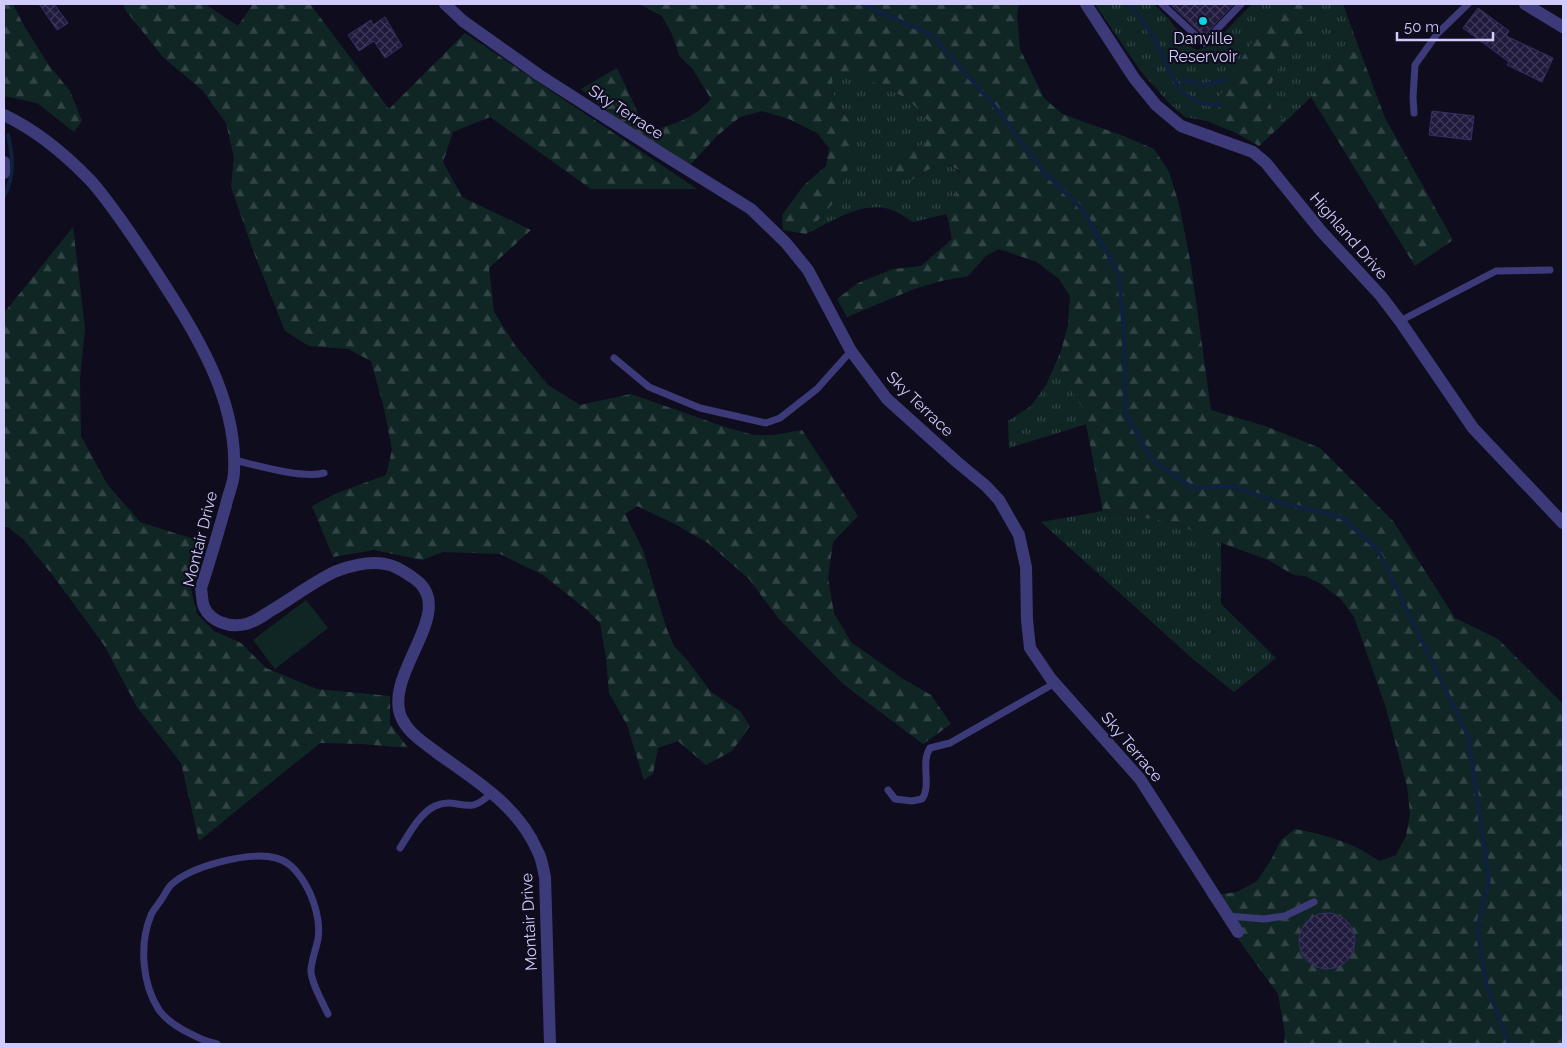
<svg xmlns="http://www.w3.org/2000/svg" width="1567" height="1048" font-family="Raleway,sans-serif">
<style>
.grass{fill:url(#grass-tufts)}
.forest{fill:url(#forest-firs)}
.garden{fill:#102625}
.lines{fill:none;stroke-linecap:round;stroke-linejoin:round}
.stream{stroke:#0e213f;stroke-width:4}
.building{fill:url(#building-cross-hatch);stroke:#382d67}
.lane{stroke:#3c3a79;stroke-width:7}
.street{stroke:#3c3a79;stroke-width:12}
.poi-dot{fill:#0cd2e7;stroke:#0f0d1d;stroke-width:2}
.labels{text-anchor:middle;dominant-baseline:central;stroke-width:4.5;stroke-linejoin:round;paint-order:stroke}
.poi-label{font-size:16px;fill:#d0cbfc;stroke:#0f0d1d}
.street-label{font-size:16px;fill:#d0cbfc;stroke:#0f0d1d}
</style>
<defs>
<pattern id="grass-tufts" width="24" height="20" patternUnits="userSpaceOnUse" patternTransform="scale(1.25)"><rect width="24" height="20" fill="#102625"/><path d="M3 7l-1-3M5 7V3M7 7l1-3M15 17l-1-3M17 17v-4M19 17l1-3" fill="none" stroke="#324446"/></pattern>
<pattern id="forest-firs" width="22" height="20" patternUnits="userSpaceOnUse" patternTransform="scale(1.25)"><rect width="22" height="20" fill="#102625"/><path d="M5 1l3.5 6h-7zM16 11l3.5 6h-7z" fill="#324446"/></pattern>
<pattern id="building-cross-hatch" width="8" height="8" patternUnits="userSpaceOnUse" patternTransform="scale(1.25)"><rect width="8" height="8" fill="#201a3c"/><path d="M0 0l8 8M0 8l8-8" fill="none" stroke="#3f3a59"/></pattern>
</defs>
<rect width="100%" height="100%" fill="#0f0d1d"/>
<g class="grass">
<polygon points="1095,4 1154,4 1169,19 1189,46 1197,50 1212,45 1252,4 1285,4 1276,14 1220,96 1216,125 1207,121 1185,117 1170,104 1142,73"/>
<polygon points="1311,4 1343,4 1353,32 1311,97 1285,122 1271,108 1269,89 1283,58 1304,33 1310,15"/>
<path d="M851,73L883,86L909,100L934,127L925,144L908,151L912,180L942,161L960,172L955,197L945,206L947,214L913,222C906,218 897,211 889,209C861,201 831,222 806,234L836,200L851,123L835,102L832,78Z"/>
<polygon points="1061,351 1060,372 1083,409 1087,424 1009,448 1008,421 1031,406 1046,385"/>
<polygon points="1103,511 1177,523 1200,535 1221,542 1221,604 1276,658 1234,692 1194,660 1041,522"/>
</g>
<g class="forest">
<polygon points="4,4 13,4 23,24 48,64 70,91 82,121 74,132 37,103 4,96"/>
<polygon points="123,4 205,4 238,26 253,4 310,4 389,109 465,33 697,189 591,189 490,117 453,132 443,162 462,197 531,230 489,268 494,312 515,345 548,385 580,405 631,394 725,427 754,435 774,435 802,430 858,516 833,542 828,578 834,613 851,642 903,679 931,695 951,724 923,744 843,684 779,619 749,579 708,543 673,523 637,506 625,514 643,550 666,627 674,646 687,660 711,692 740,711 750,726 732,751 706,765 678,741 658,748 653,774 644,780 627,725 609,693 606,658 600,623 587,610 543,575 500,554 443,552 422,560 374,550 333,557 312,506 337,493 386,475 392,450 384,408 371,361 348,349 309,346 285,331 254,253 231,187 234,157 226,123 202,90 164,58 126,11"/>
<path d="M639,4H1019L1017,16L1020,49L1044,98L1062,114L1121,135L1154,149L1169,172L1179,204L1191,265L1211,410L1265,426L1320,448L1393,521L1455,618L1498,639L1563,704V1044H1284L1285,1033L1278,994L1207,896L1237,892L1257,881L1271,860L1281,840L1295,829C1327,835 1352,842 1379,861L1396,855L1406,836L1410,813L1407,786L1385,705L1354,617L1341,599L1321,584L1305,576L1294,575L1268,560L1200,535L1177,523L1103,511L1083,409L1060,372L1061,351L1068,325L1070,296L1059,279L1037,262L999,249L986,256L968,276L941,281L914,289L847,317L837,299L858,283L893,269L921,266L952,239L945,206L955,197L960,171L942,161L912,180H890L894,162L908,151L925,144L934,127L909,100L883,86L851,73L832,78L835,102L851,123L852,150L846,175L836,200L806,234L783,230L782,215L804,185L826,166L829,148L817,133L789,119L762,111L740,117L718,135L689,166L621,123L581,89L617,68L647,132C672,125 694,119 711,99L692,68L680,57L672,34L662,16Z"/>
<polygon points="1285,4 1311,4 1310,15 1304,33 1283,58 1269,89 1271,108 1285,122 1259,146 1234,132 1216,125 1220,96 1226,84 1257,34"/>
<polygon points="1353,32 1385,118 1453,240 1415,266 1311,97"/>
<polygon points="73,227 85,328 80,379 81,436 107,484 140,522 206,543 197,564 191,589 197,614 214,631 241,643 266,668 317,689 390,696 390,724 408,748 362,744 320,743 199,841 181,763 137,707 104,645 51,573 23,539 8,527 4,527 4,313"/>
</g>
<polygon class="garden" points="306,600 328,628 275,669 253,640"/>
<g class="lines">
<g class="stream">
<polyline points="862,4 932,35 997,109 1043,171 1082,209 1119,274 1124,333 1125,413 1153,461 1193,488 1232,486 1277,502 1341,517 1378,550 1468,736 1489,880 1477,928 1486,984 1509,1044"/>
<path d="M1129,4C1139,16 1149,28 1156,42C1173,74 1175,105 1220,105"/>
<polyline points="1181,80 1204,85 1225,80"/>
<path d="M4,196C14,178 13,155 8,135"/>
</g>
</g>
<g class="building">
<polygon points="39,4 54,4 68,23 57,30"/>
<polygon points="1170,4 1234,4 1204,36"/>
<polygon points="1478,8 1509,31 1506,36 1553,58 1542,82 1507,65 1509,62 1463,28"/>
<polygon points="385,17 402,46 385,58 374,41 359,51 348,35 371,20 373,25"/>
<polygon points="1432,111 1474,116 1471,140 1429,135"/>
<circle cx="1327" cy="941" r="28"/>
</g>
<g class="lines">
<g class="lane">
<polyline points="1162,4 1204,43 1241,4"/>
<polyline points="1414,113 1413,97 1415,65 1437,34 1468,4"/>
<polyline points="1400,321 1496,271 1550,270"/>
<polyline points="614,358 649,387 700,408 766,423 780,418 817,389 851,351"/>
<path d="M234,460C256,465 302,479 324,473"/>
<path d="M888,790L895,799L912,801L922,799C932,785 920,763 930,748L950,743L1055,683"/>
<path d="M400,848C409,834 419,814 435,806C458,795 468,819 492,792"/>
<polyline points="1228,916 1264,919 1285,916 1314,902"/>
<polyline points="206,1041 217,1044"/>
<path d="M205,1044L206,1041C190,1034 170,1025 159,1010C142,984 139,944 151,915C153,910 158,905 161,900C165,895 167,888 172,884C192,866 249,851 276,858C288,861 295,869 302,879C313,895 321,920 318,939C316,949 312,959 311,969C310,981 323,1003 328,1014"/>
</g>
<g class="street">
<polyline points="445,4 463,21 539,75 664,155 751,209 786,243 808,270 851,351 887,399 957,462 986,486 999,500 1019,535 1026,567 1027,620 1030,648 1051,679 1140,779 1238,932"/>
<polyline points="1086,4 1134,78 1156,105 1181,126 1253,152 1266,163 1321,231 1381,296 1400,321 1473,428 1563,523"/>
<polyline points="1525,4 1563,27"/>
<path d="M4,115C36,130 66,155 91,181C113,206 133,237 151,264C191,326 238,395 234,472C234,483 228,494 226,505C218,533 210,561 201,588C202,594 202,602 204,607C211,622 230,628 246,624C255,622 264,615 272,610C292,598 312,583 334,572C348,566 369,561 385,564C394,565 405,572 412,577C463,609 380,674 402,719C410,735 426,744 440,755C478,782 519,807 538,852C542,859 543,869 545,877L550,1044"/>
<polyline points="4,162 4,173"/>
</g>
</g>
<circle class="poi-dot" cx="1203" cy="21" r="5"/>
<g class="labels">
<g class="poi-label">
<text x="1203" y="38">Danville<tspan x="1203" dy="18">Reservoir</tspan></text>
</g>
<g class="street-label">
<text transform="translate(626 112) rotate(33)">Sky Terrace</text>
<text transform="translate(1349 236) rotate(49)">Highland Drive</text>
<text transform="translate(920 404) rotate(44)">Sky Terrace</text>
<text transform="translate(200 539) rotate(-76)">Montair Drive</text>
<text transform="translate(1132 747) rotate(50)">Sky Terrace</text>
<text transform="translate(529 922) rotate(-93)">Montair Drive</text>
</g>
</g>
<rect width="1567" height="1048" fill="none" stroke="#d0cbfc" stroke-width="10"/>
<path d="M1397 32v8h96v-8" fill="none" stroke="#d0cbfc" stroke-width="2.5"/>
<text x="1404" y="32" font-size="15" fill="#d0cbfc" stroke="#0f0d1d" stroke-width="4" paint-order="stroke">50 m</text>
</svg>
